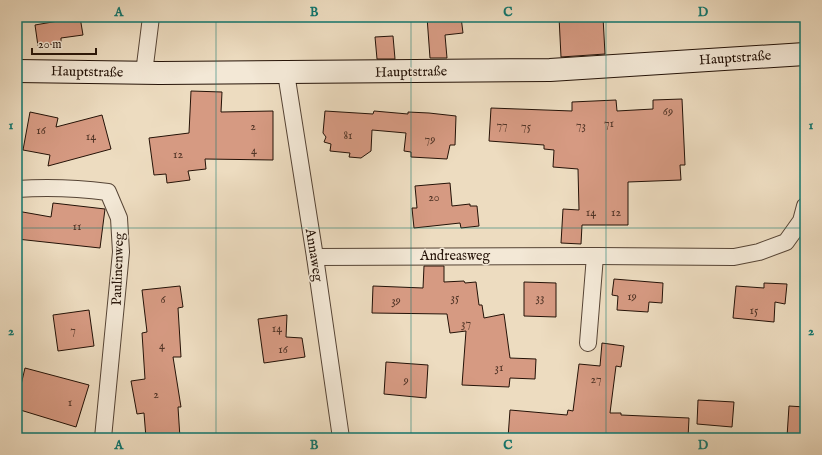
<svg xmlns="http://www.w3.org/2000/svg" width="822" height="455" font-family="'IM FELL English',serif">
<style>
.building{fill:#d69a82;stroke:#241207}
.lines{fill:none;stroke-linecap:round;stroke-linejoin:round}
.street-casing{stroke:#564435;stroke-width:18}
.secondary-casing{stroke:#241207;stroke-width:24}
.street{stroke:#f3e8d6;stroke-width:16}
.secondary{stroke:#f3e8d6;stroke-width:22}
.grid{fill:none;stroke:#0f766e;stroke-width:1;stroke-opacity:0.55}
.labels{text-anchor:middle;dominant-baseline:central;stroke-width:3;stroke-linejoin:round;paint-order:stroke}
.number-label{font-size:12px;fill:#503426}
.street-label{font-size:14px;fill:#241207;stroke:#f3e8d6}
.neatline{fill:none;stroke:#0f766e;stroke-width:1.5}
.grid-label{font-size:13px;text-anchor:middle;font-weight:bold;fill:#0f766e}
</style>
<rect width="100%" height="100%" fill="#eddcc0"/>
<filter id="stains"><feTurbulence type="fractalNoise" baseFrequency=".005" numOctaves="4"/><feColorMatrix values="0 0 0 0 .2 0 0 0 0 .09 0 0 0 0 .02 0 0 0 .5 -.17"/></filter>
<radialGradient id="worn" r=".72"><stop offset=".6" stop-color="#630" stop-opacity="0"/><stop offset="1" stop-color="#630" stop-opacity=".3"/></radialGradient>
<g class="building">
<polygon points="57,17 80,17 83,35 61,38 61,43 38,46 35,25 58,21"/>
<polygon points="427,17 461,17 463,33 445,35 447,58 430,58"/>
<polygon points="559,17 603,17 605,54 561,57"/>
<polygon points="393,36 395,59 377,59 375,37"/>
<polygon points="191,91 222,92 221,112 273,111 273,160 205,159 206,169 188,171 190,180 167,183 166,174 154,175 149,138 189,133"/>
<polygon points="682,99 685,165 680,165 681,180 628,182 628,225 582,225 581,244 561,243 563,209 579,210 578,169 553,167 554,150 544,149 544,145 489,141 491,108 572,111 572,102 616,100 617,111 653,109 653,100"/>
<polygon points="325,111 373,114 374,111 408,114 408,112 429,113 456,116 455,145 450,145 447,159 411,157 411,152 404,151 406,133 372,130 371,151 361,158 349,157 350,153 330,151 331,144 324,142 326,137 323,133"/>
<polygon points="30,112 58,118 56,127 102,115 111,149 48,166 50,155 23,150"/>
<polygon points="450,183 452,206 470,204 470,206 477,206 479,226 461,228 460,223 414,228 412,208 417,208 415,186"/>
<polygon points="53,203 105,209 100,248 17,239 17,211 51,217"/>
<polygon points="424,266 444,266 444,282 464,281 465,283 476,282 479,305 482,305 484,318 504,314 510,358 536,359 535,379 510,378 509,387 462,385 466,331 450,333 447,314 372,313 373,286 423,288"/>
<polygon points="614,279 663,283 662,303 649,302 648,312 617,310 618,296 612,295"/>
<polygon points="524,282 556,283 556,317 524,316"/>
<polygon points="764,283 787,284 785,304 775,302 774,322 733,318 736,286 764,288"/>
<polygon points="180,286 183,307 178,308 181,357 173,357 181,407 178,407 180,438 146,438 144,413 137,414 131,381 145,379 142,333 147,332 142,290"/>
<polygon points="89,310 94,346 58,351 53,315"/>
<polygon points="287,315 286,337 302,338 305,357 264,363 258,319"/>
<polygon points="602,343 624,346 621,367 616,366 610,413 621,413 621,415 689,418 688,438 651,438 601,435 601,438 508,438 510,410 567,415 568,410 573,411 579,364 600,366"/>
<polygon points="386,362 428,365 426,398 384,394"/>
<polygon points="25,368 89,385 76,427 17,409 17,402"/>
<polygon points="698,400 734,402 732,427 697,424"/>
<polygon points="789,406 805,407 805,438 787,437"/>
</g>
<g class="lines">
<g class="street-casing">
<g id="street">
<polyline points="144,73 151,17"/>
<polyline points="286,73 315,257 341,438"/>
<path d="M17,189C48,187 77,188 108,192L119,218L121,252L103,438"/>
<polyline points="315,257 595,256 734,257 759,252 786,242 801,221 805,206"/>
<polyline points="588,343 595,256"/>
</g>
</g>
<g class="secondary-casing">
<polyline id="secondary" points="17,71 160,73 550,70 805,54"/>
</g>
<use href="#street" class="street"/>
<use href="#secondary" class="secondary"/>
</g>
<path class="grid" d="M216,17V438M411,17V438M606,17V438M17,228H805"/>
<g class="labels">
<g class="number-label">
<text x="668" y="111">69</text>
<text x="609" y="123">71</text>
<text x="502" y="125">77</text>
<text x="581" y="125">73</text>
<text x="253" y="126">2</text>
<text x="526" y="126">75</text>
<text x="41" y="130">16</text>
<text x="348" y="135">81</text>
<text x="91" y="136">14</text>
<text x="430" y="139">79</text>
<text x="254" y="150">4</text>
<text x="178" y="154">12</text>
<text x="434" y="197">20</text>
<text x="591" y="212">14</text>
<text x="616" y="212">12</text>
<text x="77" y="226">11</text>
<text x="632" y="296">19</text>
<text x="455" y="297">35</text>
<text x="540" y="297">33</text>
<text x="163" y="299">6</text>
<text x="396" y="300">39</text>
<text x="754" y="310">15</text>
<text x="466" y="323">37</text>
<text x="277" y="328">14</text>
<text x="73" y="330">7</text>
<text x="162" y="345">4</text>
<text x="283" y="349">16</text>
<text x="499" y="367">31</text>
<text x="596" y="379">27</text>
<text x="406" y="380">9</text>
<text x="156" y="394">2</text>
<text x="70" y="402">1</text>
</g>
<g class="street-label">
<text transform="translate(735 58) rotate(-4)">Hauptstraße</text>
<text transform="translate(87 72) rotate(1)">Hauptstraße</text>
<text transform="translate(411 72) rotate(-1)">Hauptstraße</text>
<text transform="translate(314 255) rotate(81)">Annaweg</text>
<text x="455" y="256">Andreasweg</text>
<text transform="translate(118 269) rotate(-88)">Paulinenweg</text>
</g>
</g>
<rect width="822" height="455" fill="none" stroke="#eddcc0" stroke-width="44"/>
<path d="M32 48v6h64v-6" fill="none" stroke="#241207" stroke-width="2"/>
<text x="38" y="48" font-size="12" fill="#241207" stroke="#f3e8d6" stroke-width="3" paint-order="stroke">20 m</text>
<rect x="22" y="22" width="778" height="411" class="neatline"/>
<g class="grid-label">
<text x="119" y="16">A</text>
<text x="314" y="16">B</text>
<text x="508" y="16">C</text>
<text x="703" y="16">D</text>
<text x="11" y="129">1</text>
<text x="811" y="129">1</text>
<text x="11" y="335">2</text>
<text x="811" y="335">2</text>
<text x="119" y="449">A</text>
<text x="314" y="449">B</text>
<text x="508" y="449">C</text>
<text x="703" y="449">D</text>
</g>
<rect width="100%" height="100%" filter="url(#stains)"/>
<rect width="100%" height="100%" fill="url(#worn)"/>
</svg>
